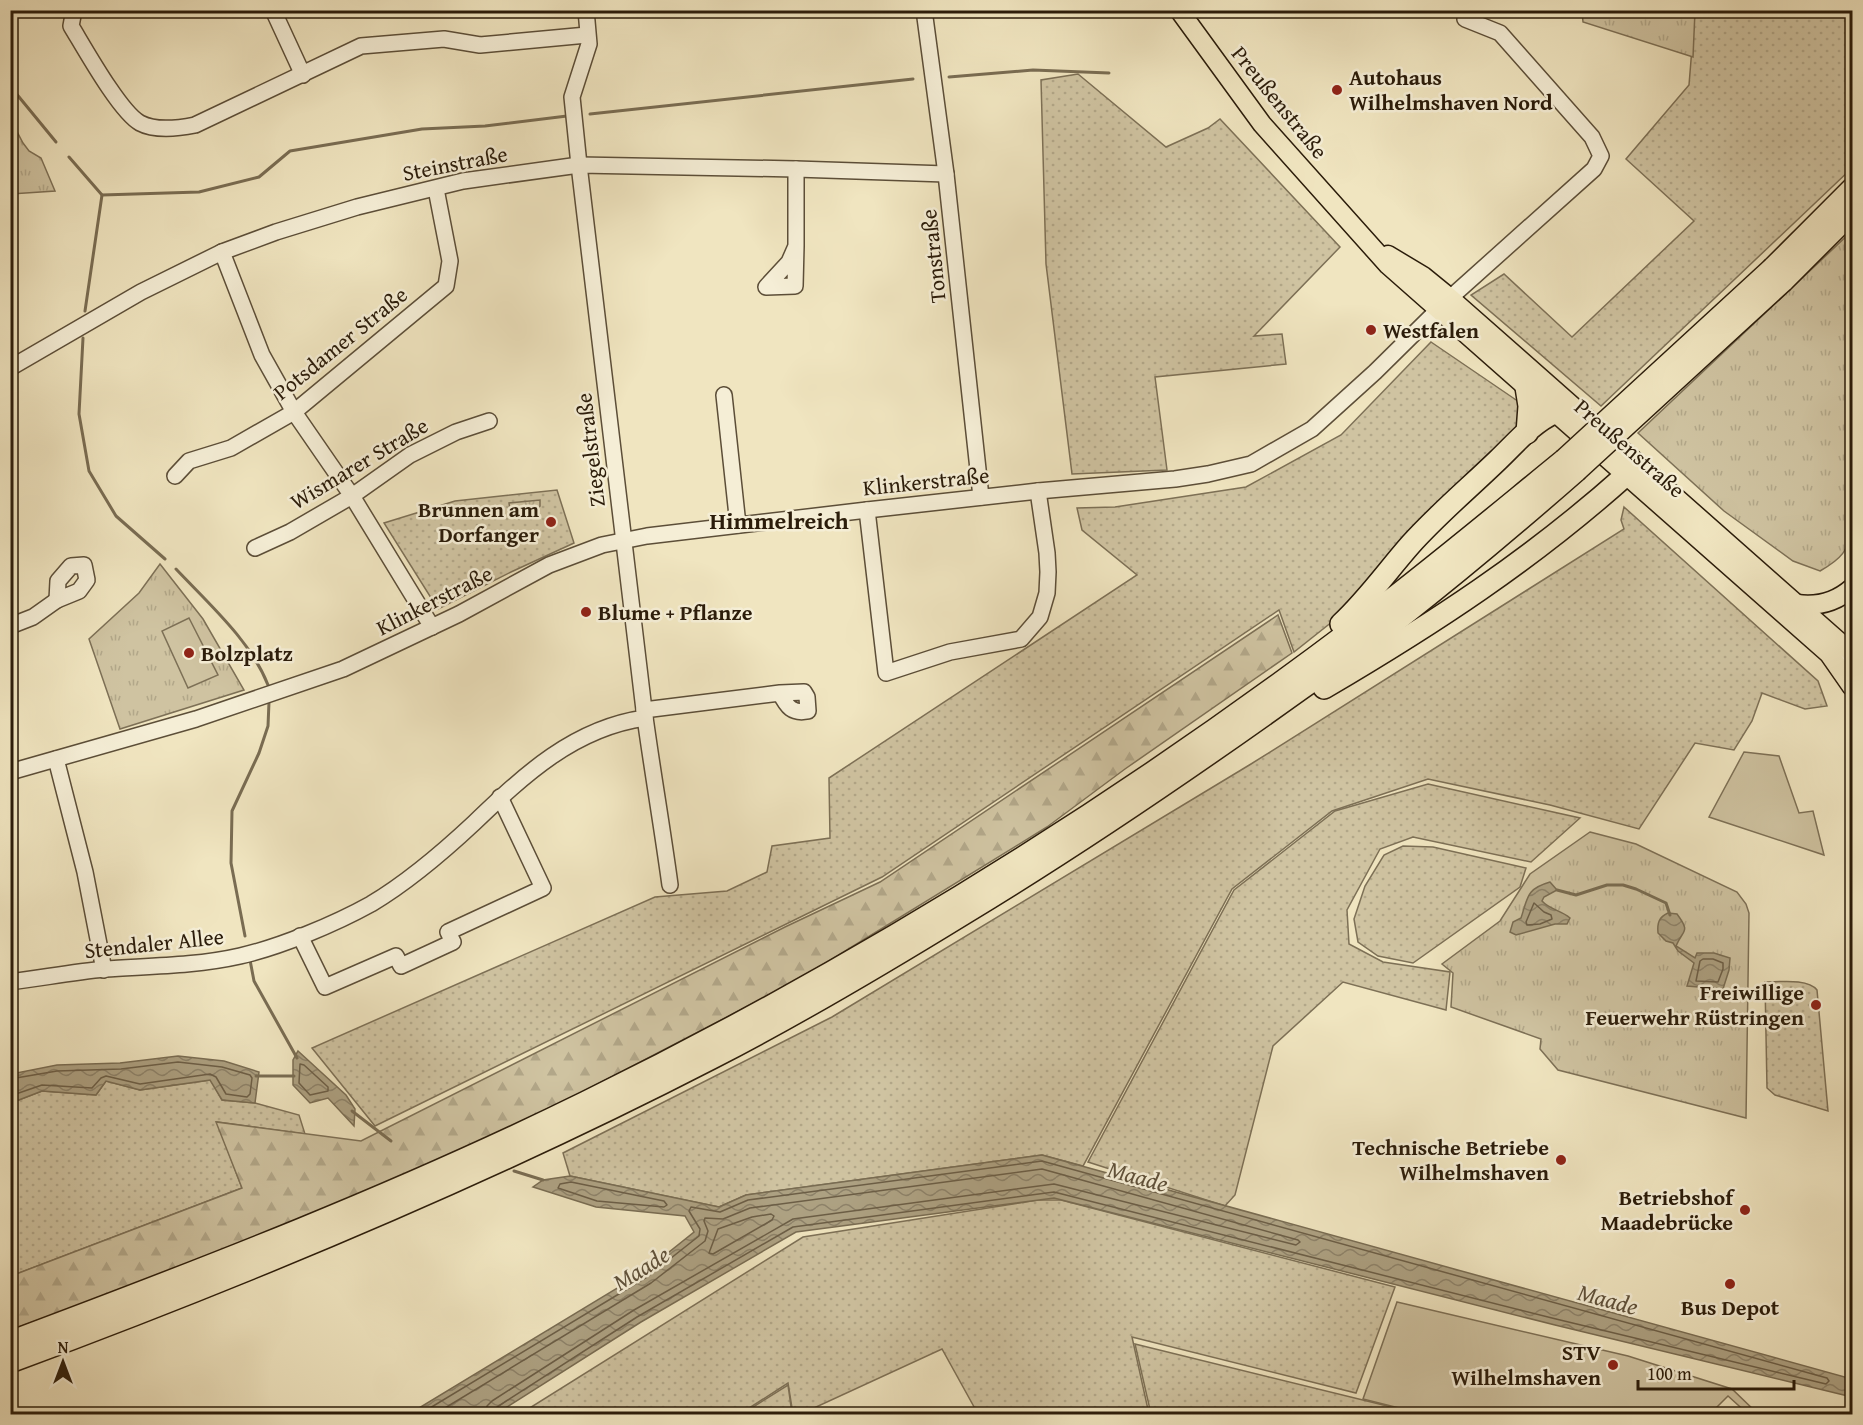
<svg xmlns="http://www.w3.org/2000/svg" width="1863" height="1425" font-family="'Gentium Book Plus',serif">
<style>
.grass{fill:url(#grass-dots);stroke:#7d7056;stroke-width:1.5}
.forest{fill:url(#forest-firs);stroke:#7d7056;stroke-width:1.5}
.park{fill:url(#park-tufts);stroke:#7d7056;stroke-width:1.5}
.pitch{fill:#cfc3a1;stroke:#7d7056;stroke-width:1.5}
.water{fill:url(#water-waves);stroke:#796c52;stroke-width:1.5}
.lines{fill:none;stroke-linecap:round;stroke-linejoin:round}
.shore{stroke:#6c5e46;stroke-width:1.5}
.stream{stroke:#796c52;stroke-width:3}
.minor-casing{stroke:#5c4e38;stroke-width:18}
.major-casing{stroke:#2b1c0a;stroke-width:21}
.highway-casing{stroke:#2b1c0a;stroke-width:24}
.minor{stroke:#f5eed6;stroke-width:15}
.major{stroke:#f0e5c0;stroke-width:18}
.highway{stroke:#f0e5c0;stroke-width:21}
.highway-bridge-casing{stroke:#2b1c0a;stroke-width:24;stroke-linecap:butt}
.highway-bridge{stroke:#f0e5c0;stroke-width:21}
.poi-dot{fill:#8f2418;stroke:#f5eed6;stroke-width:2}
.labels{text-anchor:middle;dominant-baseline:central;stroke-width:5;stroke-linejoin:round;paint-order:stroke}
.poi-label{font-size:22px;font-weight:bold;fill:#2b1c0a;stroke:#f5eed6;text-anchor:end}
.street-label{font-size:22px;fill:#2b1c0a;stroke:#f5eed6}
.neighbourhood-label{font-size:24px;font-weight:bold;fill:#2b1c0a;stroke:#f5eed6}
.water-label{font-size:24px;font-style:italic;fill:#5f513a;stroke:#f5eed6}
</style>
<defs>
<pattern id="grass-dots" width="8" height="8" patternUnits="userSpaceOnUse" patternTransform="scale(1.5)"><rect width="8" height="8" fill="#cfc3a1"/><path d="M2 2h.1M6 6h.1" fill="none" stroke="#b2a789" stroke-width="1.8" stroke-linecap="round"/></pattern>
<pattern id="forest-firs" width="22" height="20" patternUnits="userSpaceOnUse" patternTransform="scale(1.5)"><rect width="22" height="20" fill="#cfc3a1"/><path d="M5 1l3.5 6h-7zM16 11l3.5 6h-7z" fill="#b2a789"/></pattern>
<pattern id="park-tufts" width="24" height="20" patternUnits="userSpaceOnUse" patternTransform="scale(1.5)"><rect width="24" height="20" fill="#cfc3a1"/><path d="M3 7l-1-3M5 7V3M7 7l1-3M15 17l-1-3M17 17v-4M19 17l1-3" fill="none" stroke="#b2a789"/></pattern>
<pattern id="water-waves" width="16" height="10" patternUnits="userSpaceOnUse" patternTransform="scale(1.5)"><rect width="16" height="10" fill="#ada182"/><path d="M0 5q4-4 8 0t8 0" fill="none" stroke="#8d8269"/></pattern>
</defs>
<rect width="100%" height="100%" fill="#f0e5c0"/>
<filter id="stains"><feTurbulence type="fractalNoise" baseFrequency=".00333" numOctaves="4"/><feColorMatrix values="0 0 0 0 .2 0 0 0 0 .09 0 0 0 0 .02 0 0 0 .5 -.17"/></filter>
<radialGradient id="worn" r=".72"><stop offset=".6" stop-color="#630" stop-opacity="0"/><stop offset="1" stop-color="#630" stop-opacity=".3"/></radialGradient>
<g class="grass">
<polygon points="1695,11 1852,11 1852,168 1601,406 1471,295 1504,274 1572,337 1694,221 1626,159 1689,85"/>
<polygon points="1078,74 1166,147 1208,128 1220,119 1340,247 1254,336 1282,334 1286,364 1155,377 1167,470 1072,474 1046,264 1041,80"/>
<polygon points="1431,342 1525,406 1523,428 1347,610 1294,652 1279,610 882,877 375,1126 312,1048 655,897 727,891 767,872 772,846 830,838 829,778 1137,575 1082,530 1077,508 1115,507 1246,487 1341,435"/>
<polygon points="557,490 574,543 511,572 438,609 384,523 455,501"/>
<polygon points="1624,507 1818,681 1827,706 1805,709 1762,693 1752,721 1734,750 1695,743 1639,829 1550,805 1428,779 1332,811 1232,889 1083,1166 1042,1155 746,1195 719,1207 570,1176 563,1153 832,1017 1251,764 1624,529 1621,520"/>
<polygon points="1428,784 1580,818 1531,862 1413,837 1380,849 1347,910 1349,944 1383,962 1450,972 1446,1010 1343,982 1273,1046 1235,1195 1225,1206 1088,1162 1234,890 1335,811"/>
<polygon points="1403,846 1433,847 1526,868 1520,887 1413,963 1378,956 1358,942 1354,919 1365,886 1384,855"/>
<path d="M1765,982C1779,982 1808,978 1817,990L1828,1111L1775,1095L1767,1088Z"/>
<polygon points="211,1080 222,1100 255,1103 299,1115 305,1134 217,1122 242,1188 11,1276 11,1103 42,1091 96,1095 106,1081 140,1090"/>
<polygon points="1038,1200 1061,1200 1395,1287 1356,1393 1132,1337 1149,1414 978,1414 942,1349 801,1414 793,1414 788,1383 740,1414 520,1414 803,1237"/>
<polygon points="1135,1344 1420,1414 1151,1414"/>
<polygon points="788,1385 792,1414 742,1414"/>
</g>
<polygon class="forest" points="1278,615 1292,653 1125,769 1047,827 798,980 571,1098 318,1217 11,1330 11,1276 242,1188 216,1122 361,1141 785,927 880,882"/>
<g class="park">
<polygon points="1582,11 1695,11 1693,57 1583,22"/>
<polygon points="13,124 23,143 29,151 41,158 55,191 11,194 10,125"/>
<path d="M1852,231V526C1849,551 1841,559 1820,571L1793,561L1724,511L1638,433Z"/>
<polygon points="540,500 540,506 532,517 511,518 509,503"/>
<polygon points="160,564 203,619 244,690 120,729 89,639 139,593"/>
<polygon points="1590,832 1636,844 1737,892 1746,904 1749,913 1746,1118 1558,1070 1540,1049 1541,1039 1451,1007 1453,973 1442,964 1500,921 1530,874"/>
</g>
<g class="pitch">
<polygon points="189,618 218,675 188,688 162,631"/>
<polygon points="1744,752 1779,756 1799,813 1813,811 1824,855 1709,817"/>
<polygon points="1397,1302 1628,1356 1732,1389 1758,1414 1748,1414 1728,1396 1714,1410 1718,1414 1423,1414 1363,1399"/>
</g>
<g class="water">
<path d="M1550,882L1557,890L1544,897L1542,901C1550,910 1561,910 1570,918L1567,924H1555L1516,935L1510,932L1513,922L1521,918C1528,897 1526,889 1550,882Z"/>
<path d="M1668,913L1677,914C1691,933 1683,929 1676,946L1695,958L1697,953H1714L1730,958L1729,970L1723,989L1687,986L1694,963L1678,951L1673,943L1666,941L1658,933C1657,923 1659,917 1668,913Z"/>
<polygon points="298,1051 346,1095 355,1109 354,1126 328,1098 310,1103 293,1085 293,1060"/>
<polygon points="178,1056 224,1061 259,1072 255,1103 222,1100 210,1080 140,1090 106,1081 96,1095 42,1091 11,1103 11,1074 57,1065 120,1063"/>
<polygon points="1042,1155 1852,1379 1852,1397 1555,1325 1054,1198 796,1232 641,1322 496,1414 409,1414 644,1272 694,1232 685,1216 596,1207 533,1187 543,1180 570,1176 719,1207 746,1195"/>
</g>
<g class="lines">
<g class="shore">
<polygon points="1534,903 1544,912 1551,915 1552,919 1540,924 1527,925 1526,922"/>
<polygon points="1703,959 1713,959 1723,963 1723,969 1718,982 1696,981 1700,961"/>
<polygon points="300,1064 304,1065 328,1087 328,1091 310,1095 299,1083"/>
<polyline points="10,1079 57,1071 121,1069 178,1062 222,1067 250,1075 252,1078 250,1094 247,1097 226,1094 216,1077 210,1074 140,1084 106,1076 101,1078 92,1088 42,1085 10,1096"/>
<polygon points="571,1182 664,1201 667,1205 664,1207 597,1201 558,1188 560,1184"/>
<polygon points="771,1214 774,1216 772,1220 713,1254 709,1253 718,1229 752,1217"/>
<polyline points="420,1414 647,1277 699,1236 700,1229 689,1211 691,1207 720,1212 748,1200 1042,1161 1827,1378 1829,1381 1826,1384 1556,1319 1054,1192 793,1227 637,1317 497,1407 494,1414"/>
<polyline points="435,1414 651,1283 705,1241 708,1231 704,1221 705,1218 723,1219 750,1208 1042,1169 1298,1240 1300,1242 1296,1245 1054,1184 793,1219 634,1310 492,1401 487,1406 486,1414"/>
</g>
<g class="stream">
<polyline points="949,77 1033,70 1109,73"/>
<polyline points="10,86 56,142"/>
<polyline points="590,114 913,79"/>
<polyline points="69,157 102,195 85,311"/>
<polyline points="102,195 199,192 259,177 290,151 422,129 485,126 567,116"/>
<polyline points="83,338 79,414 89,471 116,516 165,559"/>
<path d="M176,569C208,603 251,641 268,685"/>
<polyline points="1557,890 1576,895 1607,885 1623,885 1636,889 1666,903 1670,915"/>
<polyline points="245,936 231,863 232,811 259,753 268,726 269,702"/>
<polyline points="250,960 254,981 297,1058"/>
<polyline points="256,1076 294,1076"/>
<polyline points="352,1111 391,1141"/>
<polyline points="514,1171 543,1180"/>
</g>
<g class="minor-casing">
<g id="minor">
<path d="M74,10L71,26C85,49 120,112 140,123C155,131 180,128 195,125L361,46L444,39L480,45L587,35"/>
<polyline points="273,10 303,75"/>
<path d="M586,10L589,44L572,97L579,165L644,710C652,769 662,826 670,885"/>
<polyline points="924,10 946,174 981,497"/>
<polyline points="796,169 796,246 789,262 766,287 795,286 796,246"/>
<polyline points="222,252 262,355 294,412 352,496 432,627"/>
<polyline points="10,368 141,292 222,252 276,232 357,207 463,181 579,165 796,169 946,174"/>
<polyline points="724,395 738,525"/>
<polyline points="175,476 189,461 231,448 294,412 446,286 450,261 436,189"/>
<polyline points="867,510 886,673 950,652 1021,639 1040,617 1047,593 1048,572 1047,553 1038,491"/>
<polyline points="255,548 290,532 352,496 410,455 456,432 489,421"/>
<polygon points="84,565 87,580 79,591 57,600 58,581 71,566"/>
<polyline points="10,626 33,617 57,600"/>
<polyline points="1829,654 1852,666"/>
<path d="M644,710L780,693L804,692L807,697L808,711C792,714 787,707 780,693"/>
<polyline points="56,759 85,872 104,970"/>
<polyline points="10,772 196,719 343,669 459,614 549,565 602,545 647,536 867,510 1038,491 1175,479 1208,474 1251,464 1312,429 1375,372 1450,298 1594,169 1601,156 1592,137 1500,33 1465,19"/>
<polyline points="300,936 325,987 396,956 401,966 453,942 448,932 543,888 500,797"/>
<path d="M10,982C42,978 73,972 105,969C150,966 196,966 240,956C280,947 335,924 371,904C408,882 443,852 474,823C524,775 574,728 645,718"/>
</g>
</g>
<g class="major-casing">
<g id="major">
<polyline points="1179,10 1262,124 1388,265 1829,654 1852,687"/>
<polyline points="1388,255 1423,276 1450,298 1852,653"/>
<path d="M1797,604C1818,607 1836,602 1852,588"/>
</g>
</g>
<g class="highway-casing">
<g id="highway">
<polyline points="1773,268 1852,189"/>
<polyline points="1783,281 1852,212"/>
<polyline points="1526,387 1529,406 1527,433"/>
<path d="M1341,624C1367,600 1388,570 1411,544C1438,514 1469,488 1498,460C1515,444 1532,423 1554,413"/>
<path d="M1324,688C1433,624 1531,560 1626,475"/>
<path d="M10,1342C205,1269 399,1194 586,1102C855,970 1113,810 1353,629C1425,575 1494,517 1564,460"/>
<path d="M10,1362C250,1273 485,1175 712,1058C798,1014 882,964 965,913C1079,844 1189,769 1298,691C1332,667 1368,643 1401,617C1461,570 1519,521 1576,471"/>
</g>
</g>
<use href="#minor" class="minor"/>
<use href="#major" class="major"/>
<use href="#highway" class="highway"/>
<g class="highway-bridge-casing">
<g id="highway-bridge">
<polyline points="1564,460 1773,268"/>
<polyline points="1576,471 1783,281"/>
</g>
</g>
<use href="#highway-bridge" class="highway-bridge"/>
</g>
<g class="poi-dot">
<circle cx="1337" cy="90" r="6"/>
<circle cx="1371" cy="330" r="6"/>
<circle cx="551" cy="522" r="6"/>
<circle cx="586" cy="612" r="6"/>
<circle cx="189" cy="653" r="6"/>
<circle cx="1816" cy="1005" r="6"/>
<circle cx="1561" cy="1160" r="6"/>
<circle cx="1745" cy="1210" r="6"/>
<circle cx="1730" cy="1284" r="6"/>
<circle cx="1613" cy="1365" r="6"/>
</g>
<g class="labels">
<g class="poi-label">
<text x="1349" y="77" text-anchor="start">Autohaus<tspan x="1349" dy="25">Wilhelmshaven Nord</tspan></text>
<text x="1383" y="330" text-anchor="start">Westfalen</text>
<text x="539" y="509">Brunnen am<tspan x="539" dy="25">Dorfanger</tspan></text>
<text x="598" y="612" text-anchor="start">Blume + Pflanze</text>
<text x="201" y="653" text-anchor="start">Bolzplatz</text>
<text x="1804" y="992">Freiwillige<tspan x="1804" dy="25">Feuerwehr Rüstringen</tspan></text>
<text x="1549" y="1147">Technische Betriebe<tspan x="1549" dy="25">Wilhelmshaven</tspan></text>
<text x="1733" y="1197">Betriebshof<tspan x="1733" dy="25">Maadebrücke</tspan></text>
<text x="1730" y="1307" text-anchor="middle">Bus Depot</text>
<text x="1601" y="1352">STV<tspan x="1601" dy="25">Wilhelmshaven</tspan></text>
</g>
<g class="street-label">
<text transform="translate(1280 102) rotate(51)">Preußenstraße</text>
<text transform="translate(455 163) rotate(-11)">Steinstraße</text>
<text transform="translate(933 256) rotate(-96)">Tonstraße</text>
<text transform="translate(340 343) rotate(-39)">Potsdamer Straße</text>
<text transform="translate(1630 448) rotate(41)">Preußenstraße</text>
<text transform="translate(590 450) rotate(-97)">Ziegelstraße</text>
<text transform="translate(359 463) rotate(-31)">Wismarer Straße</text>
<text transform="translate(926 481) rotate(-6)">Klinkerstraße</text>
<text transform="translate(434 600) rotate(-27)">Klinkerstraße</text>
<text transform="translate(154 943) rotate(-6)">Stendaler Allee</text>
</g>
<g class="neighbourhood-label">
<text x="779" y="520">Himmelreich</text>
</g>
<g class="water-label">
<text transform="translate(1138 1176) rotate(15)">Maade</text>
<text transform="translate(641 1268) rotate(-32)">Maade</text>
<text transform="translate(1608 1299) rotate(15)">Maade</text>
</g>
</g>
<rect width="1863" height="1425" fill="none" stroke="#f0e5c0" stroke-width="36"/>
<rect x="12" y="12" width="1839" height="1401" fill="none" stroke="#2b1c0a" stroke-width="3"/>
<rect x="18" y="18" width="1827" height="1389" fill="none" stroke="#2b1c0a" stroke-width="1.5"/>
<g transform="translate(63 1362)" stroke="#f5eed6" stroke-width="4.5" paint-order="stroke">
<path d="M0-4.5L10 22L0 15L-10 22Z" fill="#2b1c0a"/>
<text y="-9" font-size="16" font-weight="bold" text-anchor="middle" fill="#2b1c0a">N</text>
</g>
<path d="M1638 1380v9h156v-9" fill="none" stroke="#2b1c0a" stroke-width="3"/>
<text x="1647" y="1380" font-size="18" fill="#2b1c0a" stroke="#f5eed6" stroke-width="4.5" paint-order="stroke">100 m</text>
<rect width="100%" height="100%" filter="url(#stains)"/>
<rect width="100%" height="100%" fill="url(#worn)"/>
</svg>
